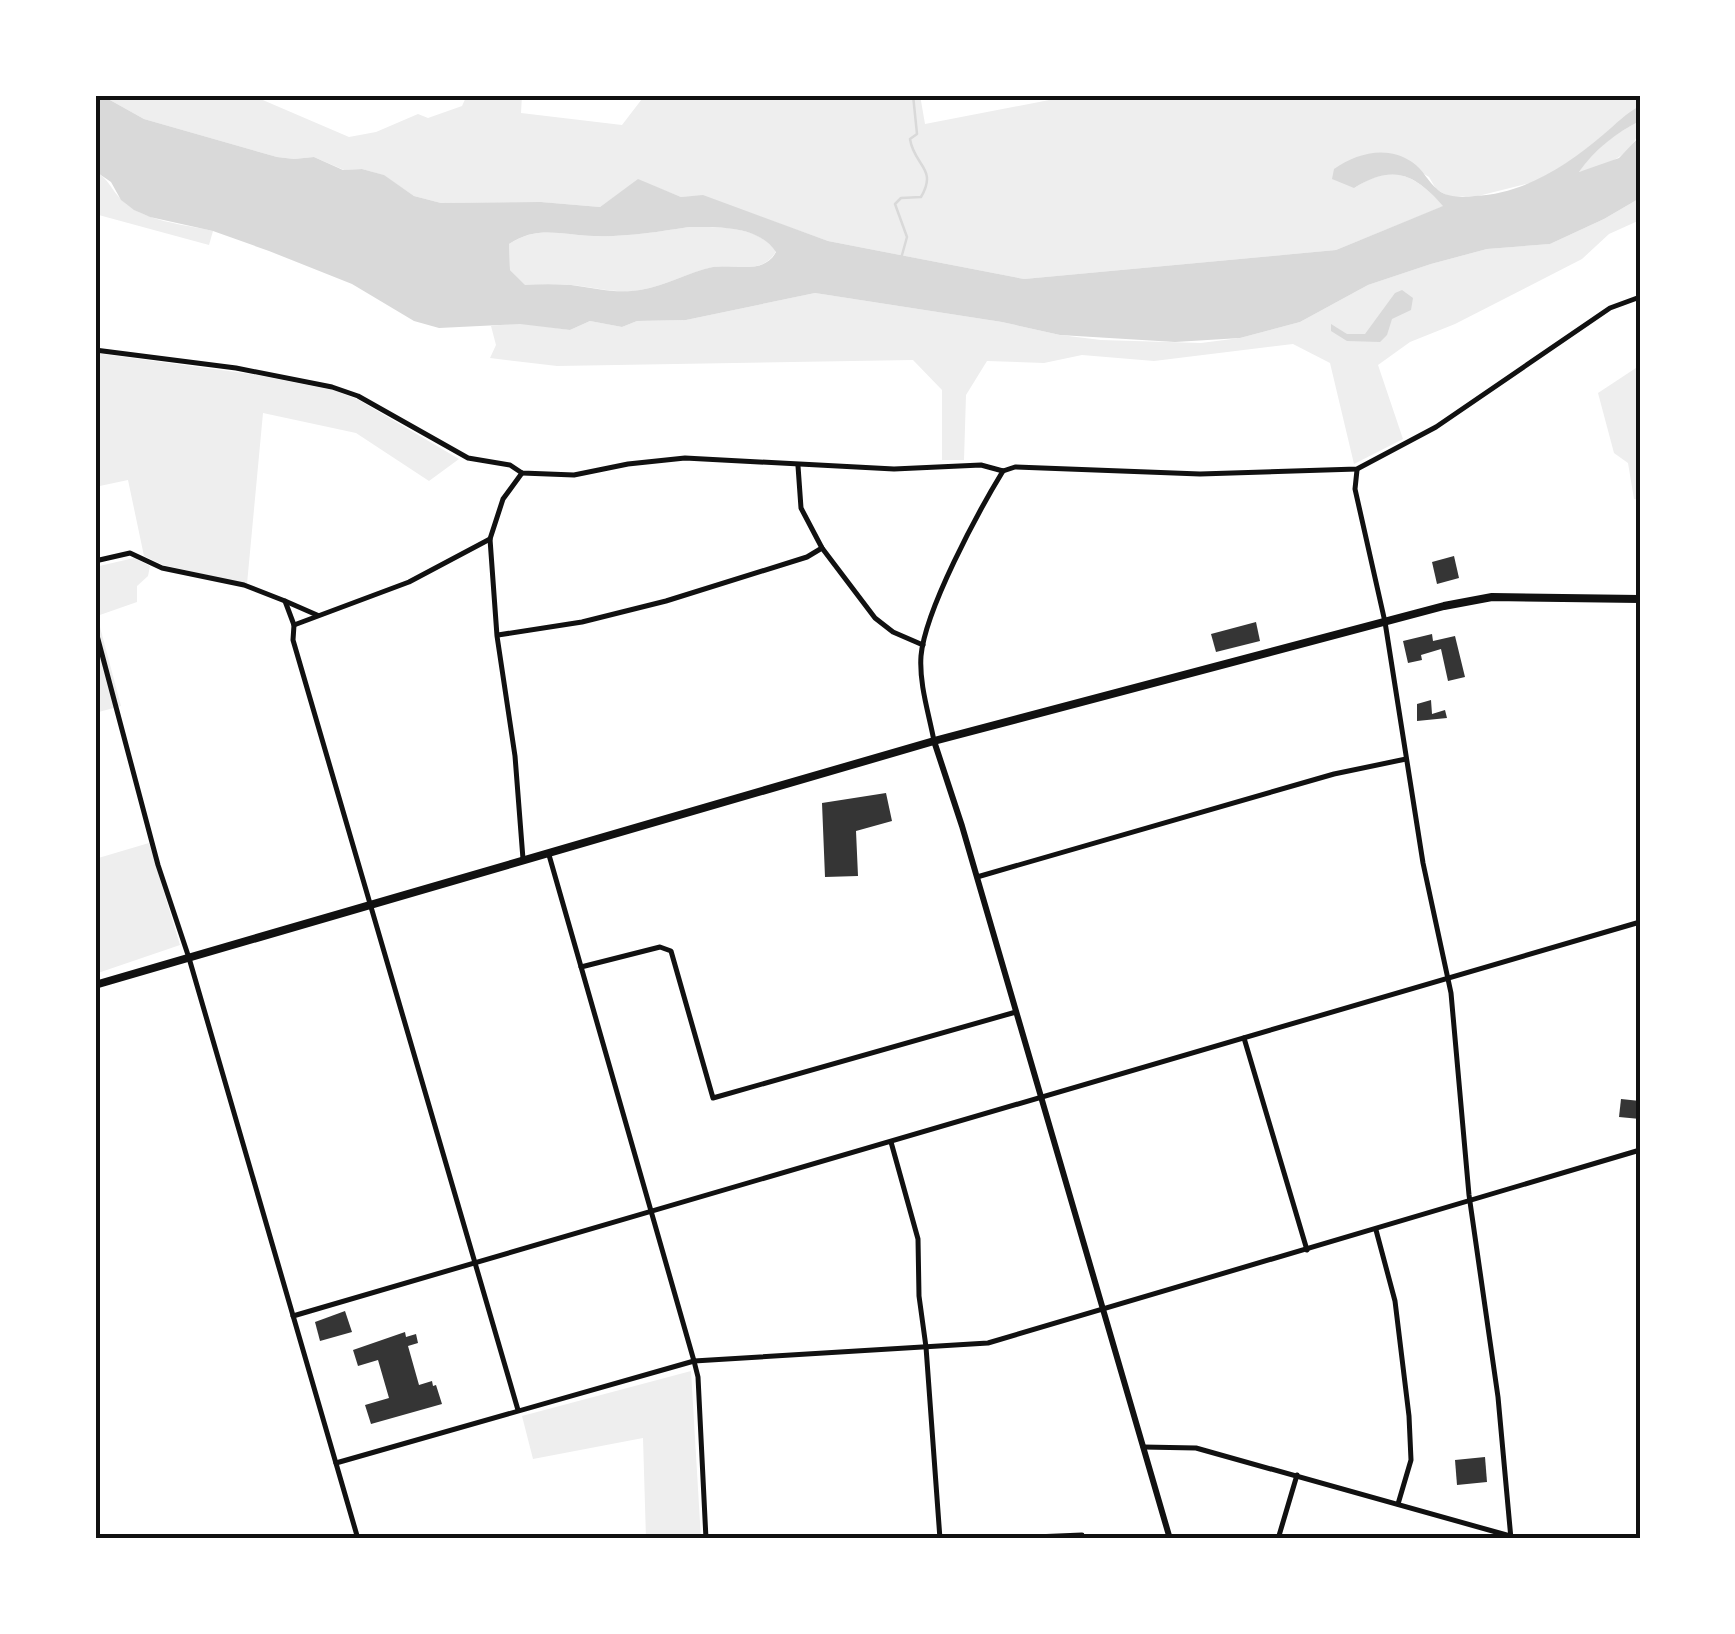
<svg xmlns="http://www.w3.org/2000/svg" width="1735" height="1634" font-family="Rubik,sans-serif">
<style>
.green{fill:#eee}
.water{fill:#d9d9d9;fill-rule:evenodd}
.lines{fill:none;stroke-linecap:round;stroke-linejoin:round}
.stream{stroke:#d9d9d9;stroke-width:2.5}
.building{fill:#353535}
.minor{stroke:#111;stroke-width:5}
.tertiary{stroke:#111;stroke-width:6}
.primary{stroke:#111;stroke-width:8}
.neatline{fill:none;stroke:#111;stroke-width:4}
</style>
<rect width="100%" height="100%" fill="#fff"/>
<g class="green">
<path d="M101,95H251L349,137L376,132L418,114L428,118L462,106L467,95H522L521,113L622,125L645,95H920L925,124L1075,95H1640V106L1573,159L1538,181L1478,196H1448L1436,189L1429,177L1389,153L1354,188C1394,163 1413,174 1444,206L1336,250L1024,279L828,241L703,196L681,197L638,180L600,207L541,202L441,203L414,196L383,175L362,169L344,170L314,157L294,159L277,157L144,119Z"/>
<path d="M1640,121C1640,152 1607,167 1579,172C1593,150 1617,132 1640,121Z"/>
<path d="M95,171C109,179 111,190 122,200C144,222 184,224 213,231L209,245L95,214Z"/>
<polygon points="1640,198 1640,220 1609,234 1582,259 1455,324 1410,342 1378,365 1403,439 1354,464 1330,363 1293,344 1154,361 1082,355 1044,363 987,361 966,395 964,460 942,460 942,390 913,360 557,366 490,358 496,345 491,326 520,323 570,330 590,321 622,327 637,321 686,320 815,293 1002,322 1060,335 1101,340 1201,343 1240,338 1300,322 1368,285 1431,264 1487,249 1550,244 1604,219"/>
<path d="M689,227C718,227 757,225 776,251C764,275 736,264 714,267C691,271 666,286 640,290C616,294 595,287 571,285C556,284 540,285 524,285L510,270L509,244C538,225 562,235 594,236C626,237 657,232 689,227Z"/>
<polygon points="95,353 257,375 333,390 357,399 459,459 429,481 356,433 263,413 247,584 163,565 144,556 128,480 95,487"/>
<polygon points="1639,366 1640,368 1640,500 1634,499 1628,463 1614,453 1598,393"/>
<polygon points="134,558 150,566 148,576 137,586 137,602 97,616 121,706 95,713 95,567"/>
<polygon points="149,843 180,945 95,974 95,859"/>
<polygon points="691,1371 701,1539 646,1539 643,1438 533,1459 522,1416"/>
</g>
<g class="water">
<path d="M95,95H101L144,119L277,157L294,159L314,157L343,170L362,169L384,175L414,196L441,203L541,202L600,207L638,179L681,197L703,195L828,241L1024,279L1336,250L1443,206C1414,173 1393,164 1354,188L1332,179L1334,169C1357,153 1387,145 1412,162C1423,169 1428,182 1438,190C1447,198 1464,197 1475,196C1526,193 1566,166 1604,134C1616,124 1626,113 1640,106V121C1617,132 1594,150 1579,172L1619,158L1640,136V198L1604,219L1550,244L1487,249L1431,264L1368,285L1300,322L1240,338L1175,342L1060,335L1002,322L815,293L686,320L637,321L622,327L590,321L570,330L520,324L439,328L414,321L352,284L269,251L213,231L150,217L134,210L121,200L111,182L95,171ZM689,227C717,227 758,225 776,252C764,275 735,264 713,267C691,271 666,286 640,290C616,294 595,288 571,285C556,284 540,284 525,285L510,270L509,244C537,225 562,235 594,236C626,237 657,232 689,227Z"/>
<polygon points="1402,290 1413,298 1411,310 1392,319 1387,335 1380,342 1347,341 1331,331 1331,324 1347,334 1365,334 1395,293"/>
</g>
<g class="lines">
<path class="stream" d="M902,255L907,237L895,204L901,198L921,197C938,168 914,166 910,139L917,134L913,95"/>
</g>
<g class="building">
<polygon points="1454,556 1459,578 1437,584 1432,562"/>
<polygon points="1256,622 1260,641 1216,652 1211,634"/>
<polygon points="1432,634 1433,641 1455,636 1465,677 1448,681 1441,649 1421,655 1422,660 1408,663 1403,641"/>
<polygon points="1431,700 1432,714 1445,710 1447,718 1417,721 1417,704"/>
<polygon points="886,793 892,821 856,831 858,876 825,877 822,803"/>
<polygon points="1621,1099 1640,1101 1640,1119 1619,1117"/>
<polygon points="345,1311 352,1332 320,1341 315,1322"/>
<polygon points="405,1332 406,1337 416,1334 418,1343 408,1346 419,1385 432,1381 433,1386 436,1385 442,1404 371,1424 365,1405 389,1398 378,1360 358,1366 353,1350"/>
<polygon points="1485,1457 1487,1482 1457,1485 1455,1460"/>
</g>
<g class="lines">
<g class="minor">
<polyline points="95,350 236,368 332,387 358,396 468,458 510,465 522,473 574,475 628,464 685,458 894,469 981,465 1003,471 1015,467 1200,474 1357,469 1436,427 1610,308 1640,297"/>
<polyline points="798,466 801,508 822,548 875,618 893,632 923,645"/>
<polyline points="1357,470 1355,489 1385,622 1423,863 1451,993 1469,1195 1498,1397 1511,1539"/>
<polyline points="522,473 503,499 490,539 497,636 515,756 523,859"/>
<polyline points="95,561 130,553 162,568 244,585 285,601 294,625 293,640 518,1410"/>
<polyline points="285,601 317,615"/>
<polyline points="294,625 409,582 490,539"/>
<polyline points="95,628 158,865 189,958 358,1539"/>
<polyline points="498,635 582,622 666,601 807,557 822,548"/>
<path d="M934,741C929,714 919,684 921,656C925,610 978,512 1003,471"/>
<polyline points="549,855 694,1361 698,1377 706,1539"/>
<polyline points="977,877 1334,774 1406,759"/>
<polyline points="581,967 660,947 671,951 713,1098 1016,1012"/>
<polyline points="1244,1038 1307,1250"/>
<polyline points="891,1142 918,1239 919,1296 926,1347 940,1539"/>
<polyline points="1376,1230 1395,1301 1409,1416 1411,1460 1398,1504"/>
<polyline points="293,1316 1640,922"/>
<polyline points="1143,1447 1196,1448 1521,1539"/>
<polyline points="336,1463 694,1361 988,1343 1640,1150"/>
<polyline points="984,1539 1082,1535"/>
<polyline points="1278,1539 1297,1475"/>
</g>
<polyline class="tertiary" points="934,741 962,826 1170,1539"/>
<polyline class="primary" points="95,985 934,741 1444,606 1492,597 1640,599"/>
</g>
<rect width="1735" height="1634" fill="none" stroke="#ffffff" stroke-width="195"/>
<rect x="98" y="98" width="1540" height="1438" class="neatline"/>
</svg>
